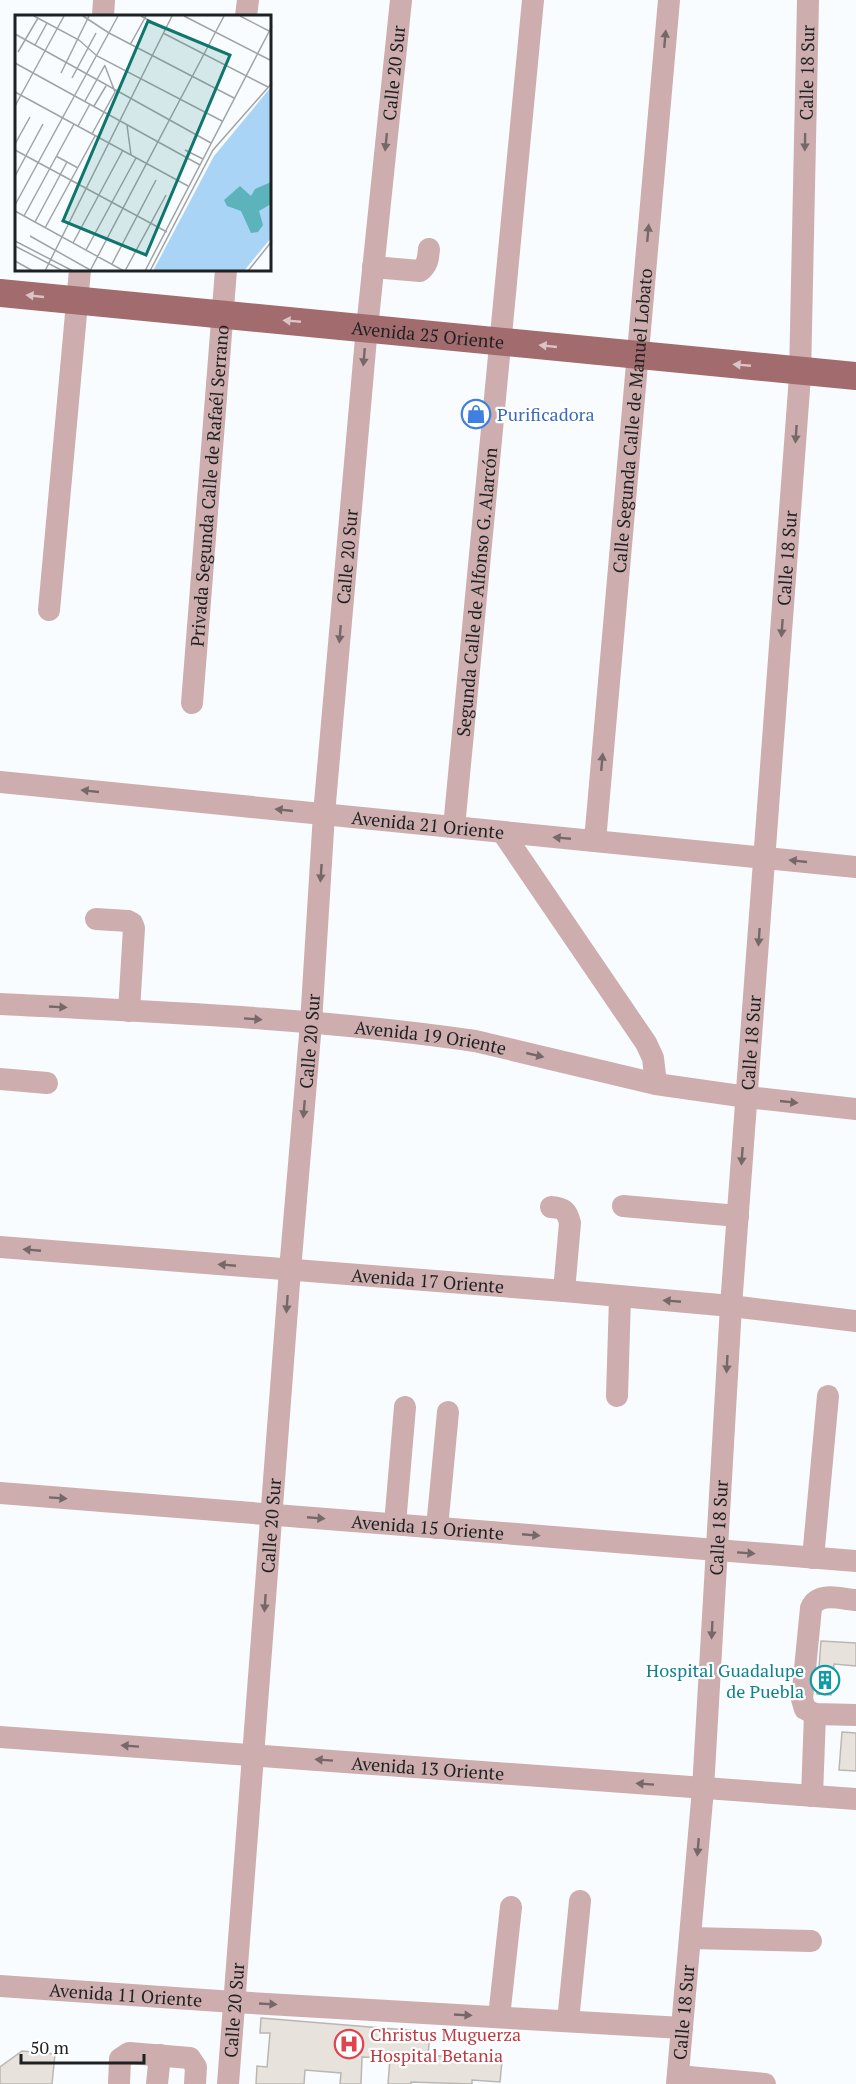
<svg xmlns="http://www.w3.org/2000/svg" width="856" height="2084" font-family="'PT Serif',serif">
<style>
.building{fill:#e8e2dd;stroke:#bcb6b1;stroke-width:1.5}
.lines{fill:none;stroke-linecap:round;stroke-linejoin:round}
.minor{stroke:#cdadae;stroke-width:22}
.major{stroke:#a26b6e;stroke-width:28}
.oneway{fill:#766768}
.oneway2{fill:#dac4c5}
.labels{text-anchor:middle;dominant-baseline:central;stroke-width:4.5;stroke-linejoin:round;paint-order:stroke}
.street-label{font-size:18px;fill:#1e2122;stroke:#fff}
.shop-label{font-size:18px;fill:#366cbe;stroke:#fff;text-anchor:start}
.culture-label{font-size:18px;fill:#0d838f;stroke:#fff;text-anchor:end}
.health-label{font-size:18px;fill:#be3a42;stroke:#fff;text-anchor:start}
.inset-road{fill:none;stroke:#a1a4a7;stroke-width:1.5}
.view{fill:#0f766e;fill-opacity:0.15;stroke:#0f766e;stroke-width:3}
.inset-edge{fill:none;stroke:#1e2122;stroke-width:3}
</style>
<rect width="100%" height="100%" fill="#f8fcff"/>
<g class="building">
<polygon points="821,1641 856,1643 856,1666 834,1664 831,1695 817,1694"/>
<polygon points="842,1732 856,1733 856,1771 839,1770"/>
<polygon points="261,2018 430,2032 428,2055 502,2061 500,2082 472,2080 472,2084 411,2082 411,2084 388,2084 390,2058 362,2057 361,2084 340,2084 341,2073 305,2070 304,2084 256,2084 257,2066 267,2067 270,2033 260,2033"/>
<polygon points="22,2051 55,2054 52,2084 0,2084 0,2067"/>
</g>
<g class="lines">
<g class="minor">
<polyline points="103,16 104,0"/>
<polyline points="246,16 248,0"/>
<path d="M373,267L420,271C428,265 428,258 429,249"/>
<polyline points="49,610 80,270"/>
<path id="s1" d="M192,703L226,270"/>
<path id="s2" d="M0,782L856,867"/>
<path id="s3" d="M454,827L533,0"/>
<polyline points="503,833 646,1043 653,1058 656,1084"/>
<path id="s4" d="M595,841L669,0"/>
<polyline points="96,919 128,921 132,923 134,928 129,1011"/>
<path id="s5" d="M0,1004C158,1012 318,1018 475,1041L656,1084L747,1097L856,1109"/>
<polyline points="0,1079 47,1083"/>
<polyline points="623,1206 738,1216"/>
<path d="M551,1207C564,1208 567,1211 570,1223L564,1291"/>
<path id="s6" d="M0,1247L564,1291L731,1306L856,1321"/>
<polyline points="617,1396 620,1297"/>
<path id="s7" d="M0,1493L856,1561"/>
<polyline points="395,1524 405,1407"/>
<polyline points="437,1528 448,1412"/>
<polyline points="813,1558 828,1396"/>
<path d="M856,1600C841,1599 818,1591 811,1608L802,1699L805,1709L815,1714L856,1715"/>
<path id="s8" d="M0,1737L856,1799"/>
<polyline points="812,1796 815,1714"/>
<polyline points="690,1938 811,1941"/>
<path id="s9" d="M0,1986L234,2002L682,2028"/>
<polyline points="499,2017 511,1907"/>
<polyline points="568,2021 580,1901"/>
<polyline points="678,2076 765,2084"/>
<polyline points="119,2084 120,2059 129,2053 190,2058 196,2067 195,2084"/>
<polyline points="157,2084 160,2055"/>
<path id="s10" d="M228,2084L290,1270L311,1023L324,814L366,338L401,0"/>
<path id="s11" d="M677,2084L703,1789L731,1306L800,376L808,0"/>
</g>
<path class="major" id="s12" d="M0,293L856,376"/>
</g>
<defs><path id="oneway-solid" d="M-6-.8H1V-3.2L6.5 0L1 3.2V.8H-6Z" transform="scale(1.5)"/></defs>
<g class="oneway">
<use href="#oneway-solid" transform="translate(665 39) rotate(-85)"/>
<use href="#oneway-solid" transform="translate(386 142) rotate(96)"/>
<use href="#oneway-solid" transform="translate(805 142) rotate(91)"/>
<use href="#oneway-solid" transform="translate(648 233) rotate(-85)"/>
<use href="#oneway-solid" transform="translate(364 357) rotate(95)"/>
<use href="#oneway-solid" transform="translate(796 434) rotate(94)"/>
<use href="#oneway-solid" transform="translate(782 628) rotate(94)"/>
<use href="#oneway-solid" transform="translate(340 634) rotate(95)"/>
<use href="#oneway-solid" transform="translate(602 762) rotate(-85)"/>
<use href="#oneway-solid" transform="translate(90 791) rotate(-174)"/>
<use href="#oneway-solid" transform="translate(284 810) rotate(-174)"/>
<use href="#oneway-solid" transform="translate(562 838) rotate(-175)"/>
<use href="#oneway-solid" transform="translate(798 861) rotate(-174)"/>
<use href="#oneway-solid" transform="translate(321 873) rotate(94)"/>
<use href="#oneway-solid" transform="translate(759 937) rotate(94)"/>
<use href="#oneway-solid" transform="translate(58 1007) rotate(3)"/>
<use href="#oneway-solid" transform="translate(253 1019) rotate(4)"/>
<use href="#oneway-solid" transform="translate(535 1055) rotate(13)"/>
<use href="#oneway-solid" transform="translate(789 1102) rotate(6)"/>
<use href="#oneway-solid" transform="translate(304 1109) rotate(95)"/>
<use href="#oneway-solid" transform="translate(742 1156) rotate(94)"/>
<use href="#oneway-solid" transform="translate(32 1250) rotate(-175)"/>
<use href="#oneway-solid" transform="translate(227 1265) rotate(-175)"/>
<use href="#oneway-solid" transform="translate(672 1301) rotate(-175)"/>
<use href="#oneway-solid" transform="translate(287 1304) rotate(94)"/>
<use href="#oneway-solid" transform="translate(727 1364) rotate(93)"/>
<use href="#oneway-solid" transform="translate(58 1498) rotate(4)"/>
<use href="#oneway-solid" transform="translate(316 1518) rotate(5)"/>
<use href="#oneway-solid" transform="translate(531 1535) rotate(5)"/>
<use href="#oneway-solid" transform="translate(746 1553) rotate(4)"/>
<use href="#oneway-solid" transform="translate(265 1603) rotate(94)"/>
<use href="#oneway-solid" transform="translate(712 1630) rotate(93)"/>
<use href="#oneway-solid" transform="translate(130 1746) rotate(-176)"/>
<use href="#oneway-solid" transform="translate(324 1760) rotate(-176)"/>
<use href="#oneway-solid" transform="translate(645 1784) rotate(-176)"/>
<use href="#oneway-solid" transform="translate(698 1847) rotate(95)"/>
<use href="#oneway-solid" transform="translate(268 2004) rotate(3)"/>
<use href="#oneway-solid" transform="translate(463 2015) rotate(3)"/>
</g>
<g class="oneway2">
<use href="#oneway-solid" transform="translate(35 296) rotate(-174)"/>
<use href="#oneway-solid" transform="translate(292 321) rotate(-175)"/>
<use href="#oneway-solid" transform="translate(548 346) rotate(-174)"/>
<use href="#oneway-solid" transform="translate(742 365) rotate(-175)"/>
</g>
<defs>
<g id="shop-ring" transform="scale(1.5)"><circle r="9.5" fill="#fff" stroke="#3f7fe0" stroke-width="1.5"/><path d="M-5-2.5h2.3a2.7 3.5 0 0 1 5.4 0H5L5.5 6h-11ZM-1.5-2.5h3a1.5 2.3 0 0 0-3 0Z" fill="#3f7fe0"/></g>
<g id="building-ring" transform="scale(1.5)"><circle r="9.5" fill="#fff" stroke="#0f9aa8" stroke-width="1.5"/><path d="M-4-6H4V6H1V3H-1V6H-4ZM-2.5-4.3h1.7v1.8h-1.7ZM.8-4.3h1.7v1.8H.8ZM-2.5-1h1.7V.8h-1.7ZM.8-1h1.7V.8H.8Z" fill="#0f9aa8"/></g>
<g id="hospital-ring" transform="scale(1.5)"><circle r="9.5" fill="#fff" stroke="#e0444e" stroke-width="1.5"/><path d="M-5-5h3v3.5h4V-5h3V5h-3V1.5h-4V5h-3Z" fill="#e0444e"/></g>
</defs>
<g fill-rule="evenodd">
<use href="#shop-ring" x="476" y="414"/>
<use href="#building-ring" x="825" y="1680"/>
<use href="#hospital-ring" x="349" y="2044"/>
</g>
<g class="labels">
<g class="street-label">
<text stroke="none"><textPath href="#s11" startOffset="2016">Calle 18 Sur</textPath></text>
<text stroke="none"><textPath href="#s10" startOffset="2018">Calle 20 Sur</textPath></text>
<text stroke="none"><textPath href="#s12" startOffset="430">Avenida 25 Oriente</textPath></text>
<text stroke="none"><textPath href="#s4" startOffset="422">Calle Segunda Calle de Manuel Lobato</textPath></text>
<text stroke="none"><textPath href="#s1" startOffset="218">Privada Segunda Calle de Rafaél Serrano</textPath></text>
<text stroke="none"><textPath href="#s10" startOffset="1532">Calle 20 Sur</textPath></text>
<text stroke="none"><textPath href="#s11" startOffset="1530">Calle 18 Sur</textPath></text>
<text stroke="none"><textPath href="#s3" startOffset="236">Segunda Calle de Alfonso G. Alarcón</textPath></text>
<text stroke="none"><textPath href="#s2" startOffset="430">Avenida 21 Oriente</textPath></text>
<text stroke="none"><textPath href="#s5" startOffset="432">Avenida 19 Oriente</textPath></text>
<text stroke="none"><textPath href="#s10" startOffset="1046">Calle 20 Sur</textPath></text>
<text stroke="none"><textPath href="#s11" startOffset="1044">Calle 18 Sur</textPath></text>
<text stroke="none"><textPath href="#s6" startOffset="429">Avenida 17 Oriente</textPath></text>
<text stroke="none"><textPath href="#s10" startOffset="560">Calle 20 Sur</textPath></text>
<text stroke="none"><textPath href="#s7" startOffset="429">Avenida 15 Oriente</textPath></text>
<text stroke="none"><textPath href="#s11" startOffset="558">Calle 18 Sur</textPath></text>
<text stroke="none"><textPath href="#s8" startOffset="429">Avenida 13 Oriente</textPath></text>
<text stroke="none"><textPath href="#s9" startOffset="126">Avenida 11 Oriente</textPath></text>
<text stroke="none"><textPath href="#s10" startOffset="74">Calle 20 Sur</textPath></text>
<text stroke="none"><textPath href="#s11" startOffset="72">Calle 18 Sur</textPath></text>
</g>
<g class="shop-label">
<text x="497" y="414">Purificadora</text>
</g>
<g class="culture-label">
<text x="804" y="1670">Hospital Guadalupe<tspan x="804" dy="21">de Puebla</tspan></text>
</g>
<g class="health-label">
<text x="370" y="2034">Christus Muguerza<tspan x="370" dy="21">Hospital Betania</tspan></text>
</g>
</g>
<g transform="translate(15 15)">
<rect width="256" height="256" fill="#f8fcff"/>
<path d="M256,72V223L229,256H138L199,141Z" fill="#a9d4f6"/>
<path d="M256,167V189L244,196L248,210L243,217L236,218L226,196L212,191L209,185L225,171L236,181L240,174Z" fill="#5db3bb"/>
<path class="inset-road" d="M19,1L64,25L82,41L207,106M68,1L94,18L219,83M126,1L150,14M169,1L257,46M225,1L256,17M148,18L253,72M0,19L196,128M20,30L32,8M115,30L131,1M3,37L23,3M0,48L185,150M46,58L74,1M57,63L81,18M0,77L173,171M70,86L90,50M0,91L49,1M79,91L91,71M112,110L116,140M63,111L75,89M77,119L100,77L90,51M0,129L15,102M0,135L152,217M170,135L188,144M41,141L63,153M0,161L28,109M0,190L103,1M0,196L109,256M9,201L59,109M20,207L52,147M30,213L80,121M15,221L77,256M0,226L58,256M58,228L108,135M0,231L48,256M71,235L121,143M0,246L18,256M97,249L141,165M30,256L157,1M75,256L209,1M110,256L151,180M130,256L257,11M135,256L198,135L257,68M233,256L257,226"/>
<path class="view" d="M133,6L215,40L131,240L48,206Z"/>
<rect width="256" height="256" class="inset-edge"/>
</g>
<path d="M21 2054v9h123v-9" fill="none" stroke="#1e2122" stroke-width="3"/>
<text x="30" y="2054" font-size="18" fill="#1e2122" stroke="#ffffff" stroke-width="4.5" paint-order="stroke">50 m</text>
</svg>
